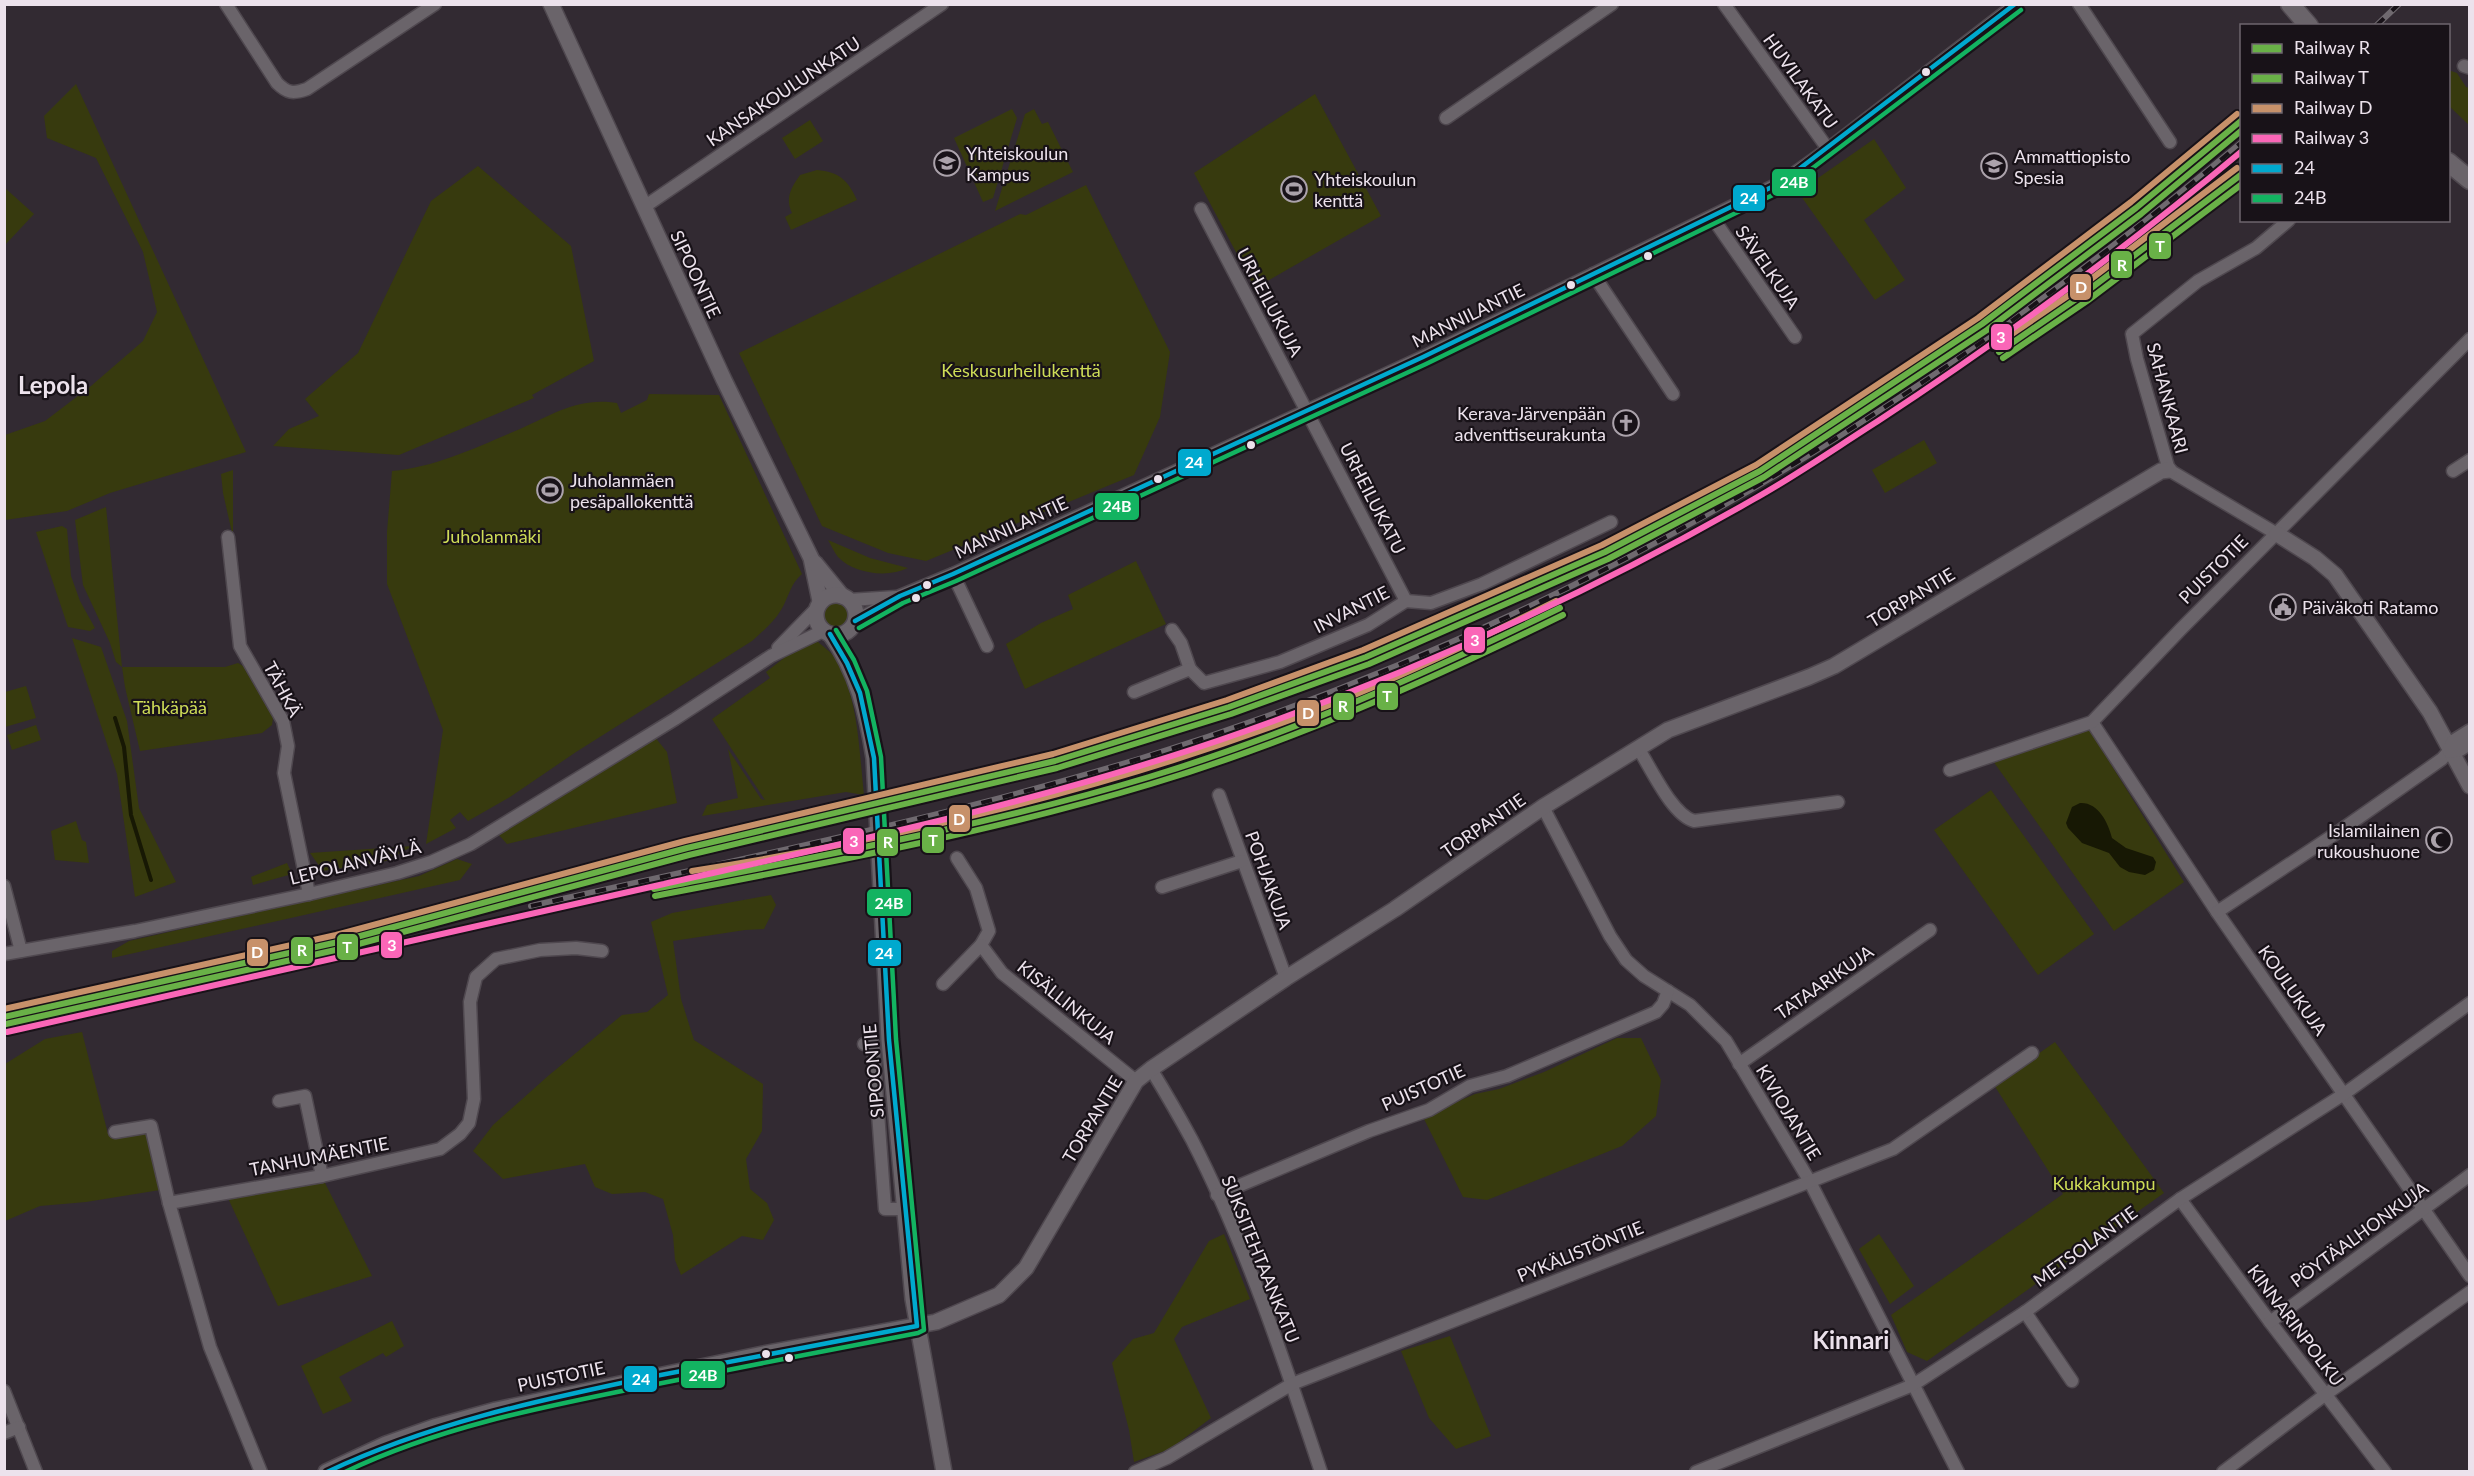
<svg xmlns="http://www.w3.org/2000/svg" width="2474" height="1476" font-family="Lato,sans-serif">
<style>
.green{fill:#373a0e}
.water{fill:#171804}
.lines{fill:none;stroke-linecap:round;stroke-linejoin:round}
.stream{stroke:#171804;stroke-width:4}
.minor-casing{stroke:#4f484f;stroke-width:15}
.tertiary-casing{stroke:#4f484f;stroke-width:18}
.secondary-casing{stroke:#4f484f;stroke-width:21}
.minor{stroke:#6a646a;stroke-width:12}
.tertiary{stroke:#6a646a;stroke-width:15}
.secondary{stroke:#6a646a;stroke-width:18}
.rail-casing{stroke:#6f696f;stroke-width:6}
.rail{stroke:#181218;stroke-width:4;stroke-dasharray:11;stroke-linecap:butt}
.bus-1-casing{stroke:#181218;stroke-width:9}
.bus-2-casing{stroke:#181218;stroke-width:9}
.bus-1{stroke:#00a9ce;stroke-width:4.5}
.bus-2{stroke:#13b361;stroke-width:4.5}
.rail-1-casing{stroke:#181218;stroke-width:10}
.rail-2-casing{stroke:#181218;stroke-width:10}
.rail-3-casing{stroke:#181218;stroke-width:10}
.rail-4-casing{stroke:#181218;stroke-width:10}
.rail-1{stroke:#69b147;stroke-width:6}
.rail-2{stroke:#69b147;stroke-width:6}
.rail-3{stroke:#c7916a;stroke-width:6}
.rail-4{stroke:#fa66b7;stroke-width:6}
.bus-dot{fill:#ece2ec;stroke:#181218;stroke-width:2}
.labels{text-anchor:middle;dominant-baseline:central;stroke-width:4.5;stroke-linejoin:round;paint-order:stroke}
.street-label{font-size:18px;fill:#ece2ec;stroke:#181218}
.poi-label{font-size:18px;fill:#ece2ec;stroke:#181218;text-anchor:start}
.park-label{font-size:18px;fill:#cedc57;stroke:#181218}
.district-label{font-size:24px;font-weight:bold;fill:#ece2ec;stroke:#181218}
.line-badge{stroke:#181218;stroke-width:2}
.badge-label{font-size:16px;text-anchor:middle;font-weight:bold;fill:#fff}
</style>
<rect width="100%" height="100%" fill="#322a32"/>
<g class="green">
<polygon points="2448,70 2457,73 2466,87 2469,88 2469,125 2449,106"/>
<polygon points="76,84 246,452 110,493 67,511 5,520 5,435 45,421 91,386 143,341 157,312 143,252 96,158 47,138 44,116"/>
<polygon points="1315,94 1381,216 1255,288 1194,173"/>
<polygon points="1012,109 1017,118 993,198 983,202 954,138"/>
<polygon points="1034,109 1042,124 1048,122 1073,172 995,211 1025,114"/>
<polygon points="810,120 823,141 795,159 782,138"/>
<polygon points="1874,139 1906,188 1864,220 1905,280 1875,300 1798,192"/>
<polygon points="478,166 571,246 594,361 532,395 534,398 399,455 273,446 289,429 319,416 305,399 358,353 431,201"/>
<path d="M817,170C839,172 848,180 857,200L791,230L785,217L792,213C785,198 791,188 800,175Z"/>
<polygon points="1086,185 1170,352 1160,417 1134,475 926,561 888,553 822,526 739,353 1020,214 1026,215"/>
<polygon points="5,188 34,214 5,245"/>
<path d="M649,394L719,395L802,574C790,584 789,597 781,610C774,622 763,631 752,641L576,752L510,797L468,821L460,812L450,820L456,828L426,844L443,730L387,584V532L392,471C437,467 479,446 520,429C554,414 578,397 617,403L621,413L647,400Z"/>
<polygon points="1924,440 1937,463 1885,493 1872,470"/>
<polygon points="233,470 233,537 223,493 221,474"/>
<polygon points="106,507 122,667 225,667 238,663 243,666 273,718 272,725 262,733 140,751 125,687 122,667 116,662 110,643 83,585 75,520"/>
<polygon points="62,526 67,529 71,576 80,601 95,628 90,631 68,627 36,532"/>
<path d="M828,540L870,558L908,568C888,578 854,574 838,557C834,552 831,545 828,540Z"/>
<polygon points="1136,561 1166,624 1025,689 1006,644 1041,623 1073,609 1068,595"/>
<circle cx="836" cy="615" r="13"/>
<polygon points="72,638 101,647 127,721 139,808 176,882 135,897 117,774"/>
<path d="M818,642C824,647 831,652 835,658C859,698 859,751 864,795L846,792L702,816L707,805L738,798L728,749L761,799L765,800L712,719L770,678L766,672L802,644Z"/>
<polygon points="26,686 36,718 5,727 5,692"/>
<polygon points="36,725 41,740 12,750 7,735"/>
<polygon points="2089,729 2184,882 2114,931 1993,761"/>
<polygon points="654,736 667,752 677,803 507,844 498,834"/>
<polygon points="1991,790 2094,934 2038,975 1934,830"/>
<polygon points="76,821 82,840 86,842 89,863 55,860 51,831"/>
<polygon points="413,846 386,861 323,871 310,853"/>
<polygon points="457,859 472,864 460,880 112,958 112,951 129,941 419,876"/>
<polygon points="287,863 292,874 253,885 251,877"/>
<polygon points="771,895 776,905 764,929 745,930 673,941 681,999 694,1040 763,1084 762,1131 746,1159 750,1189 767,1203 774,1220 763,1240 742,1236 681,1275 675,1260 673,1235 663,1199 645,1192 612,1194 595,1187 585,1164 503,1179 473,1151 493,1125 548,1076 622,1015 647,1012 668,995 651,922 672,913"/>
<polygon points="82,1032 108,1134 146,1132 160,1190 86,1202 40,1206 5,1221 5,1064 45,1039"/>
<polygon points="1617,1038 1641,1038 1661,1080 1656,1116 1622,1146 1487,1200 1463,1197 1423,1117 1475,1094 1499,1089 1544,1072"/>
<polygon points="2055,1042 2164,1193 1927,1361 1907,1352 1891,1315 2063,1194 1994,1085"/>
<polygon points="324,1181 372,1276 278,1306 227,1196"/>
<polygon points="1224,1234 1250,1299 1182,1327 1174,1339 1211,1418 1170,1449 1134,1462 1129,1430 1112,1363 1133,1339 1154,1333 1209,1241"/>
<polygon points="1879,1234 1914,1286 1890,1304 1859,1249"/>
<polygon points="392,1321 404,1346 386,1357 383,1353 339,1377 352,1401 323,1414 301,1366"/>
<polygon points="1450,1336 1491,1436 1456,1449 1429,1418 1401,1351"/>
</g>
<path class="water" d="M2080,803C2098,802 2108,822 2112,838L2126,848L2153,857L2156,862L2154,870L2145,875L2129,872L2120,867L2109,853L2082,843L2068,828L2066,823L2072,807Z"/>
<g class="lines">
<polyline class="stream" points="115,718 124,747 131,815 151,880"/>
<g class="minor-casing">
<g id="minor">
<path d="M226,4L277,83C287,93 293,94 307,89L435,4"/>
<polyline points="1724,4 1828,149"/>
<polyline points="2079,4 2170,142"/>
<polyline points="2464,66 2470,68"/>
<polyline points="1446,118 1612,4"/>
<polyline points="644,207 942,4"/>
<polyline points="1201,209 1406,601"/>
<polyline points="1712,217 1795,337"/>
<polyline points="1593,274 1673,394"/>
<polyline points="2453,471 2470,460"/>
<polyline points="2277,534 2169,470 2137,359 2132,334 2198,281 2256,248 2289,220"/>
<polyline points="228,537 240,646 283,721 288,746 284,773 309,894"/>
<polyline points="953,574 987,646"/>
<polyline points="849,600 896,597"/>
<polyline points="855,621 900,596 953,574 1423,357 1782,182 1828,149 2016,4"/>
<polyline points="1172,630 1181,643 1190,669"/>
<polyline points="778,648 816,609"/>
<polyline points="1134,692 1190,669 1204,683 1280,662 1368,625 1406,601 1431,603 1482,584 1611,522"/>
<polyline points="2092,722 2217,912 2470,1276"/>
<path d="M1638,748C1651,768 1672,815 1694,821L1838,802"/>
<polyline points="1950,770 2092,722 2181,629 2470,339"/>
<polyline points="1219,795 1286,978"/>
<polyline points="1543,807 1610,936 1626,960 1644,976 1690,1005 1726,1041 1809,1180 1958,1472"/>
<polyline points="957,858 976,888 989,931 981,945"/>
<polyline points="4,886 21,951"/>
<polyline points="1162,887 1242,861"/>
<polyline points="2217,912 2341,830 2442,759 2450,750"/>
<polyline points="4,954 135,931 309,894 397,873 431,862 471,844 675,719 771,656 823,631"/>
<polyline points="943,984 981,945 1002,973 1136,1081"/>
<polyline points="864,1044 873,1044 885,1209 905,1209"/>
<polyline points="1739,1064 1930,930"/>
<path d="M1151,1069C1165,1092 1179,1116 1192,1140C1246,1245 1284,1360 1321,1472"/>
<polyline points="279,1101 305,1096 322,1176"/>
<polyline points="115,1132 151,1126 169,1203"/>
<polyline points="1217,1195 1369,1131 1429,1110 1470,1086 1507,1076 1656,1012 1663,1004 1668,991"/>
<polyline points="2180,1199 2270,1322 2385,1472"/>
<polyline points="2025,1312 2072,1381"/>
<polyline points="2270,1322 2470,1175"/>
<polyline points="4,1391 36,1472"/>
<polyline points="4,1433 19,1427"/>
<polyline points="261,1472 210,1347 169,1203 322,1176 440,1149 460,1134 469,1123 474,1099 470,1002 476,977 496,959 540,950 576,948 602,951"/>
<polyline points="1135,1472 1167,1458 1292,1384 1893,1149 2032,1053"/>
<polyline points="1696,1472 1913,1385 2025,1312 2180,1199 2344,1094 2470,1003"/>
<polyline points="2223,1472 2326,1394 2470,1292"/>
</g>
</g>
<g class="tertiary-casing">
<g id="tertiary">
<polyline points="551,4 724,380 811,558 820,601"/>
<polyline points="2277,534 2315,558 2335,575 2430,712 2470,786"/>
<polyline points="815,563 842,596"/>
<circle cx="836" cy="615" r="20"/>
<path d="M830,634C857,672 867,713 874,758L889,1040L913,1299L944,1472"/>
<polyline points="2470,732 2454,742 2450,750 2459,749 2470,742"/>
<polyline points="326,1472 386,1444 434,1427 496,1410 763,1354 936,1322 999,1295 1026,1268 1136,1081 1151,1069 1286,978 1395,909 1543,807 1668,730 1809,677 1834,666 2161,471 2169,470"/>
</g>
</g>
<g class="secondary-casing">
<g id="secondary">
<polyline points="2290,4 2309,26"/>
<polyline points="2448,162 2470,180"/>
</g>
</g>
<use href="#minor" class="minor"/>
<use href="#tertiary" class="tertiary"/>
<use href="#secondary" class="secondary"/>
<g class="rail-casing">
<g id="rail">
<polyline points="2376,26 2399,4"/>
<path d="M531,906C735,860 942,819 1142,758C1553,631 1914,417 2242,142"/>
</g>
</g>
<use href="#rail" class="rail"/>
<g class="bus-1-casing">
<g id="bus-1">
<polyline points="855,621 900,596 953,574 1423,357 1782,182 2015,4"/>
<path d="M327,1472C428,1424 535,1401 645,1378C735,1360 826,1343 917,1326L889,1040L874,758L860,693L847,663L830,634"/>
</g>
</g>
<g class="bus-2-casing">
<g id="bus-2">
<polyline points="859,628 903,603 956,581 1426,364 1785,189 2021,10"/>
<path d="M345,1472C437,1428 537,1408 637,1388C731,1369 824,1351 918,1333L924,1330L896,1039L881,757L867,691L854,660L836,630"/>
</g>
</g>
<use href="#bus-1" class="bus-1"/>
<use href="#bus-2" class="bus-2"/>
<g class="rail-1-casing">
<g id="rail-1">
<polyline points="1999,352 2082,295 2242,174"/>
<path d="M654,889C820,856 987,826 1149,777C1291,734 1427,673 1560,608"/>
<polyline points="4,1017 338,942 687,848 1055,761 1229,707 1366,657 1605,552 1760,471 1982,324 2136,208 2242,120"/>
</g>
</g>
<g class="rail-2-casing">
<g id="rail-2">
<polyline points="2003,358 2087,301 2242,184"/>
<path d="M655,896C821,864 989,833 1151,784C1294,741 1430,680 1563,615"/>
<polyline points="6,1024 340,949 689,855 1057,768 1231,714 1369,664 1608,559 1764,477 1987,330 2141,214 2242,130"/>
</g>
</g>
<g class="rail-3-casing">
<g id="rail-3">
<polyline points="1993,347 2078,289 2237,168"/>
<path d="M692,871C909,837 1126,785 1332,704C1408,674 1482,638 1556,601"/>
<polyline points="4,1009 336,935 685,841 1053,754 1227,700 1363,650 1602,545 1756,465 1978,318 2131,202 2237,114"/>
</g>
</g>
<g class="rail-4-casing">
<path id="rail-4" d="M7,1032C226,982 445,933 664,884C859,840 1054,799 1243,732C1419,670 1592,592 1754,499C1797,475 1837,447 1878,421C2005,338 2126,248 2242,151"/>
</g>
<use href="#rail-1" class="rail-1"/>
<use href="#rail-2" class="rail-2"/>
<use href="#rail-3" class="rail-3"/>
<use href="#rail-4" class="rail-4"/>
</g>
<defs>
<g id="school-ring" transform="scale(1.35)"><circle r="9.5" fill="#181218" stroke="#aba2ab" stroke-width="1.5"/><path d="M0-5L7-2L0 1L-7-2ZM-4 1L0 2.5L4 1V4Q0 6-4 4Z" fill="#aba2ab"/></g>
<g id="stadium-ring" transform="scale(1.35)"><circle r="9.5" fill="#181218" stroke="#aba2ab" stroke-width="1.5"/><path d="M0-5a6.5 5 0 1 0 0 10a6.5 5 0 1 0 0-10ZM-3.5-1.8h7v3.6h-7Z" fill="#aba2ab"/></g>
<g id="church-ring" transform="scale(1.35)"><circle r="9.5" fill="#181218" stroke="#aba2ab" stroke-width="1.5"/><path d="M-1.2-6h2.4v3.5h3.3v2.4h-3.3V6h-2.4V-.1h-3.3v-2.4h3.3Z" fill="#aba2ab"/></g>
<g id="civic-ring" transform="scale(1.35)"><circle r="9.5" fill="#181218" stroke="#aba2ab" stroke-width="1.5"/><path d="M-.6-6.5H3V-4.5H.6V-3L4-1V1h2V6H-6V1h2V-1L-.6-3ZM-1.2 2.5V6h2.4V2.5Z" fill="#aba2ab"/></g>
<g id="mosque-ring" transform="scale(1.35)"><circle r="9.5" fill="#181218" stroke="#aba2ab" stroke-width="1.5"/><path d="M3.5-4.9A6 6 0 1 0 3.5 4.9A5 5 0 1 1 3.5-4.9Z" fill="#aba2ab"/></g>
</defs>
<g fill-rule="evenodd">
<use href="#school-ring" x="947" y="163"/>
<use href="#school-ring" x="1994" y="166"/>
<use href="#stadium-ring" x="1294" y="189"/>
<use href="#church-ring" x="1626" y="423"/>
<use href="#stadium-ring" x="550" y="490"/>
<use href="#civic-ring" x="2283" y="607"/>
<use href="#mosque-ring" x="2439" y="840"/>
</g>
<g class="bus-dot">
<circle cx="1926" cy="72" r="5"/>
<circle cx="1648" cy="256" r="5"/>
<circle cx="1571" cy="285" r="5"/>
<circle cx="1251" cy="445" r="5"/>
<circle cx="1158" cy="479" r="5"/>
<circle cx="927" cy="585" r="5"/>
<circle cx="916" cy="598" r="5"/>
<circle cx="766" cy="1354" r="5"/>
<circle cx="789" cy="1358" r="5"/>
</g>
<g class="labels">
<g class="street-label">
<text transform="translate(1801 81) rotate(54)">HUVILAKATU</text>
<text transform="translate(783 91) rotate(-34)">KANSAKOULUNKATU</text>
<text transform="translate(1768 267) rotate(55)">SÄVELKUJA</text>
<text transform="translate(696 274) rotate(65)">SIPOONTIE</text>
<text transform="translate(1270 302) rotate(62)">URHEILUKUJA</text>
<text transform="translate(1468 315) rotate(-26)">MANNILANTIE</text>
<text transform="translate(2168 398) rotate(75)">SAHANKAARI</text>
<text transform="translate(1373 498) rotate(63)">URHEILUKATU</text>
<text transform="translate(1011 527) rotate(-25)">MANNILANTIE</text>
<text transform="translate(2213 569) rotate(-45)">PUISTOTIE</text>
<text transform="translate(1911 597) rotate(-31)">TORPANTIE</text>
<text transform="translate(1351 609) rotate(-27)">INVANTIE</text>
<text transform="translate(283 689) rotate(62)">TÄHKÄ</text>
<text transform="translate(1483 825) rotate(-35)">TORPANTIE</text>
<text transform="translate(355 862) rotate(-14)">LEPOLANVÄYLÄ</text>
<text transform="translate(1269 880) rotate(70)">POHJAKUJA</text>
<text transform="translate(1824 982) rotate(-35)">TATAARIKUJA</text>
<text transform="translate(2293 990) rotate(55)">KOULUKUJA</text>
<text transform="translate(1067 1002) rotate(39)">KISÄLLINKUJA</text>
<text transform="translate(873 1071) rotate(-95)">SIPOONTIE</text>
<text transform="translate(1423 1087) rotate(-24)">PUISTOTIE</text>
<text transform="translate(1789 1112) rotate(59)">KIVIOJANTIE</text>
<text transform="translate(1092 1119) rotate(-59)">TORPANTIE</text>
<text transform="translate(319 1156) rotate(-11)">TANHUMÄENTIE</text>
<text transform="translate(2359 1234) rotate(-36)">PÖYTÄALHONKUJA</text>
<text transform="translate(2085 1246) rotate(-36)">METSOLANTIE</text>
<text transform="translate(1580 1251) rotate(-22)">PYKÄLISTÖNTIE</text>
<text transform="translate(1261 1259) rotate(68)">SUKSITEHTAANKATU</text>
<text transform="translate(2296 1325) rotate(53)">KINNARINPOLKU</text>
<text transform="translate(561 1376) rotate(-12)">PUISTOTIE</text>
</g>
<g class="poi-label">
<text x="966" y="153">Yhteiskoulun<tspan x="966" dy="21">Kampus</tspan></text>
<text x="2014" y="156">Ammattiopisto<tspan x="2014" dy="21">Spesia</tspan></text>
<text x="1314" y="179">Yhteiskoulun<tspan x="1314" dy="21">kenttä</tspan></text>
<text x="1606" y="413" text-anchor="end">Kerava-Järvenpään<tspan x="1606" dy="21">adventtiseurakunta</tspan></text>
<text x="570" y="480">Juholanmäen<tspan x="570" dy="21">pesäpallokenttä</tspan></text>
<text x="2302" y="607">Päiväkoti Ratamo</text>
<text x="2420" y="830" text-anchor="end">Islamilainen<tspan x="2420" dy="21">rukoushuone</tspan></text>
</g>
<g class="park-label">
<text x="1021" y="370">Keskusurheilukenttä</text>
<text x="492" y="536">Juholanmäki</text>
<text x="170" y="707">Tähkäpää</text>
<text x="2104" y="1183">Kukkakumpu</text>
</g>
<g class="district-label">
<text x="53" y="384">Lepola</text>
<text x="1851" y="1339">Kinnari</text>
</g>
</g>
<g class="line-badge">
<rect x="1771" y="168" width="46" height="29" rx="6" fill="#13b361"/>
<rect x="1732" y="184" width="34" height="28" rx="6" fill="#00a9ce"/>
<rect x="2148" y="232" width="24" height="28" rx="6" fill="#69b147"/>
<rect x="2110" y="250" width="23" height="29" rx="6" fill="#69b147"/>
<rect x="2069" y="273" width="23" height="28" rx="6" fill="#c7916a"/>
<rect x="1990" y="323" width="23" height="28" rx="6" fill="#fa66b7"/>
<rect x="1177" y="448" width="35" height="29" rx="6" fill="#00a9ce"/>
<rect x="1094" y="492" width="46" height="29" rx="6" fill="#13b361"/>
<rect x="1463" y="626" width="23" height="28" rx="6" fill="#fa66b7"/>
<rect x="1376" y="682" width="23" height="29" rx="6" fill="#69b147"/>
<rect x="1332" y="692" width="23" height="29" rx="6" fill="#69b147"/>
<rect x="1296" y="699" width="24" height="28" rx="6" fill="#c7916a"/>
<rect x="948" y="804" width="23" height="29" rx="6" fill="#c7916a"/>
<rect x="921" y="826" width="24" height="28" rx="6" fill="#69b147"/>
<rect x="842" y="827" width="23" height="28" rx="6" fill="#fa66b7"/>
<rect x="876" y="828" width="23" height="29" rx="6" fill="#69b147"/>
<rect x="866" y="888" width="46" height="29" rx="6" fill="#13b361"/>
<rect x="380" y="931" width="23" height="28" rx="6" fill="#fa66b7"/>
<rect x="336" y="933" width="23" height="28" rx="6" fill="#69b147"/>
<rect x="290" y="936" width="24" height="29" rx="6" fill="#69b147"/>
<rect x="246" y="938" width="23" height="29" rx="6" fill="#c7916a"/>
<rect x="867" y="939" width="35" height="28" rx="6" fill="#00a9ce"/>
<rect x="680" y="1360" width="46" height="29" rx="6" fill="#13b361"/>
<rect x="623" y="1365" width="35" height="28" rx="6" fill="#00a9ce"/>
</g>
<g class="badge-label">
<text x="1794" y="188">24B</text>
<text x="1749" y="204">24</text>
<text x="2160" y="252">T</text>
<text x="2122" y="271">R</text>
<text x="2081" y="293">D</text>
<text x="2001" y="343">3</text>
<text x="1194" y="468">24</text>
<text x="1117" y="512">24B</text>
<text x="1475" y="646">3</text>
<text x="1387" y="702">T</text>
<text x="1343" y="712">R</text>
<text x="1308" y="719">D</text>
<text x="959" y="825">D</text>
<text x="933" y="846">T</text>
<text x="854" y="847">3</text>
<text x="888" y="848">R</text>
<text x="889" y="909">24B</text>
<text x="392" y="951">3</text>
<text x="347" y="953">T</text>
<text x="302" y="956">R</text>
<text x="257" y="958">D</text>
<text x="884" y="959">24</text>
<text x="703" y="1381">24B</text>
<text x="641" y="1385">24</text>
</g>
<rect width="2474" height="1476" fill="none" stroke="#ece2ec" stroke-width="12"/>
<rect x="2240" y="24" width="210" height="198" fill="#181218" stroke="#6d656d" stroke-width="1.5"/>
<rect x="2252" y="44" width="30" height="9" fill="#69b147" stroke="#6d656d" stroke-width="1.5"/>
<text x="2294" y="54" font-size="18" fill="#ece2ec">Railway R</text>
<rect x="2252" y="74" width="30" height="9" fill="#69b147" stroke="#6d656d" stroke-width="1.5"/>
<text x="2294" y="84" font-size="18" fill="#ece2ec">Railway T</text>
<rect x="2252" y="104" width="30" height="9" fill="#c7916a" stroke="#6d656d" stroke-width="1.5"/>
<text x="2294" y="114" font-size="18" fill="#ece2ec">Railway D</text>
<rect x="2252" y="134" width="30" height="9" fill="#fa66b7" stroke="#6d656d" stroke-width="1.5"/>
<text x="2294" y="144" font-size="18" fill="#ece2ec">Railway 3</text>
<rect x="2252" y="164" width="30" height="9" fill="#00a9ce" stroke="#6d656d" stroke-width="1.5"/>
<text x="2294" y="174" font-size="18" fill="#ece2ec">24</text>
<rect x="2252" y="194" width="30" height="9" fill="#13b361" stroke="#6d656d" stroke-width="1.5"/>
<text x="2294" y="204" font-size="18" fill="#ece2ec">24B</text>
</svg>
